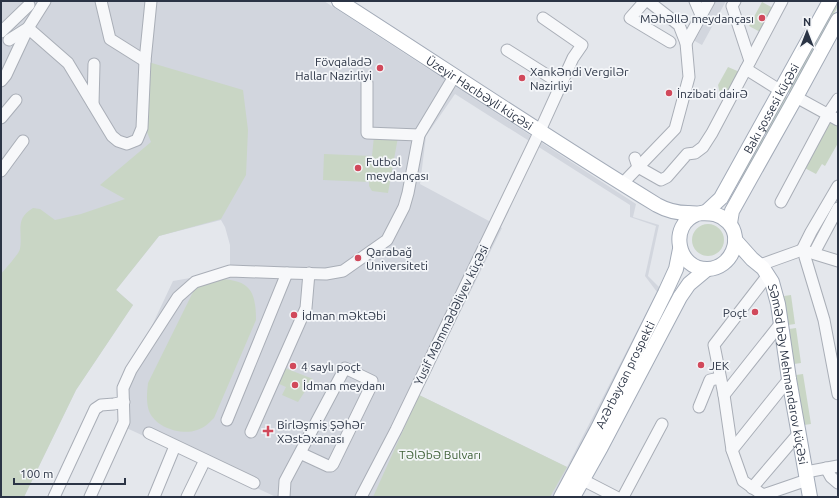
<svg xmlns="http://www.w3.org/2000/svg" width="839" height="498" font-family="Ubuntu,sans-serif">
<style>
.built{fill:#d2d6de;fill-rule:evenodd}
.green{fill:#c9d6c5}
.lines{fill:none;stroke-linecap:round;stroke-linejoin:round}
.minor-casing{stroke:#a9aeb7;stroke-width:13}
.major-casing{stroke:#a3abb8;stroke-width:16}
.minor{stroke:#f7f8fa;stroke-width:11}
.major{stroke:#fff;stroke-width:14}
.poi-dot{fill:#d1495b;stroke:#f4f6f9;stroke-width:1.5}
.labels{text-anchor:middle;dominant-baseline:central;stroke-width:3.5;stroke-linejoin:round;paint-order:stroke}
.poi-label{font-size:12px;fill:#2b3445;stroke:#f4f6f9;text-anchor:start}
.street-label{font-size:12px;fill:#2b3445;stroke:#f4f6f9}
.park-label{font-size:12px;fill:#3f6138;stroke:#f4f6f9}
</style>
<rect width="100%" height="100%" fill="#e4e7ec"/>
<g class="built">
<path d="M1,1H324L636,204L633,217L659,225L648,276L662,290L555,497H276L120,425L123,387L173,281L230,271V245L225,227L221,220L159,236L116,290L133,305L76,390L24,497H1ZM455,94L630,205V217L656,226L645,276L657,292L567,467L419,395L502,228L420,184L426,136Z"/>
<polygon points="714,1 726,1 702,45 693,40"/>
</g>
<g class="green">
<polygon points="837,1 838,1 838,6 791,94 788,92"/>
<polygon points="762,2 775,9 762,33 749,26"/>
<path d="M145,61L243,90L248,130L246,175L221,219L159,236L116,290L133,305L76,390L24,497H1V274C5,269 19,254 20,249C23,232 14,219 33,208L40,209L55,220L81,214L125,199L100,185L151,142L145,127Z"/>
<polygon points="728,67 742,73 730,97 720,94 718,85"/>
<polygon points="785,96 789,98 769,134 765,133"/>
<polygon points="832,119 838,122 838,143 825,166 822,164 816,174 801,166 821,138"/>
<polygon points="374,136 398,137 388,193 372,191 369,186 369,182 323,180 324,154 372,156"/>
<polygon points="763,136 766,138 743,182 739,180"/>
<circle cx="708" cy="240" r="16"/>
<path d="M219,279C250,280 256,291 256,320L214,418C209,423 204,428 197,430C181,436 155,427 149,411C146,402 147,392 148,383L193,292L198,286Z"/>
<polygon points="791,295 795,324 788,325 784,296"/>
<polygon points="796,328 801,363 794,364 789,329"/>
<polygon points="285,368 313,379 298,402 282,395 286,387 277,383"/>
<polygon points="803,374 811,424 804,425 796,375"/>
<polygon points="419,395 567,467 550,497 373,497"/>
</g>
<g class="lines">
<g class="minor-casing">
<g id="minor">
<polyline points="101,1 110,39 145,61"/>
<polyline points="645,1 630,18 670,42"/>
<polyline points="695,1 701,15"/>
<polyline points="735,1 732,6 750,61"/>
<polyline points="1,32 29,5"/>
<polyline points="9,40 28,28 45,1"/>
<polyline points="686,43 709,1"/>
<polyline points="507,50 561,84"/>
<polyline points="746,69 781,91"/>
<polyline points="1,81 6,75 28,28 68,63 112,136 118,141 127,144 137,140 142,128 145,61 151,1"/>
<polyline points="367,83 367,133 419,135"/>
<polyline points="796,97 838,120"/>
<polyline points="93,104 94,64"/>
<polyline points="1,118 16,100"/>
<polyline points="635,158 638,167 661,180 667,177 687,154 695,153 703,147 712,133 782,1"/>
<polyline points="1,171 23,141"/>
<polyline points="622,184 675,129 689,77 686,43 679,25 648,1"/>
<polyline points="781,202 828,114 838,99"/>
<polyline points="802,250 811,232 838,186"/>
<polyline points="805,250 805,257 824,320 838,394"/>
<polyline points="814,253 838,208"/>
<polyline points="760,265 802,250 838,261"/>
<polyline points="768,275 714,345 724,395 732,450 743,481 763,495 775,491 807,480"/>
<polyline points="724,395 781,323"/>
<polyline points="699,407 710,380 720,378"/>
<polyline points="227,420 287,273"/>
<polyline points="251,432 306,308 309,273"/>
<polyline points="149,433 254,483"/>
<polyline points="732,450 789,379"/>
<polyline points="826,468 831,477 838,483"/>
<polyline points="806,472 838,466"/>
<polyline points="583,480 616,497"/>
<polyline points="752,488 799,433"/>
<polyline points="54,497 95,409 101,405 114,404 124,402"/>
<polyline points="90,497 124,422 123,388 131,370 178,297 195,282 230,271 287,273 326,274 343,271 387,240 404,207 408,193 419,135 455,75"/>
<polyline points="154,497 175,446"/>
<polyline points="187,497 205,460"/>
<polyline points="284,497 285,481 345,368 372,381 372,384 333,464 331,466 328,466 300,453"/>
<polyline points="361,497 396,430 538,135 573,58 582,45 543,18"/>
<polyline points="623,497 662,424"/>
</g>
</g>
<g class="major-casing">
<g id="major">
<path id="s1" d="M339,1C445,69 549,139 657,205C666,210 677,213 688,213C704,215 715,209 728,222C744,239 731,268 708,269C677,270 668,225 697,214C700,213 703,213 706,212"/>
<path id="s2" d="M706,212L721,198L731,180L830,1"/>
<polyline points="730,223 732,211 796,97 838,20"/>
<path id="s3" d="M735,240L752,259L763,268L772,282L778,304L789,379L810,497"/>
<path id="s4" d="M561,497L598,428L665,293L676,269L680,249"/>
<polyline points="573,497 601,447 680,297 689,284 707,269"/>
</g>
</g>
<use href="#minor" class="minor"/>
<use href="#major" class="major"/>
</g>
<g class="poi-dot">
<circle cx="762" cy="18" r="4"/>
<circle cx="380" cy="68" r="4"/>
<circle cx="522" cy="78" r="4"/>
<circle cx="669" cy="93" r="4"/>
<circle cx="358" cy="168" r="4"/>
<circle cx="358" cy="258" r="4"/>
<circle cx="755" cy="312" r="4"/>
<circle cx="294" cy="315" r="4"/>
<circle cx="701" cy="365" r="4"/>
<circle cx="293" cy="366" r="4"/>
<circle cx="295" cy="385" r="4"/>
<path d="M266 425h4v4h4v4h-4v4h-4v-4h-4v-4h4z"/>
</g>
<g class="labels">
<g class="poi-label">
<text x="754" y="18" text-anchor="end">Məhəllə meydançası</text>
<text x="372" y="61" text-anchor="end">Fövqaladə<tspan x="372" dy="14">Hallar Nazirliyi</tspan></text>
<text x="530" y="71">Xankəndi Vergilər<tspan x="530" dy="14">Nazirliyi</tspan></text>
<text x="677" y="93">İnzibati dairə</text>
<text x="366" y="161">Futbol<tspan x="366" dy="14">meydançası</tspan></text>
<text x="366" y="251">Qarabağ<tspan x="366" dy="14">Universiteti</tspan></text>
<text x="747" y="312" text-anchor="end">Poçt</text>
<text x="302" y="315">İdman məktəbi</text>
<text x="709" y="365">JEK</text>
<text x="301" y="366">4 saylı poçt</text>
<text x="303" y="385">İdman meydanı</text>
<text x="277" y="424">Birləşmiş Şəhər<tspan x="277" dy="14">Xəstəxanası</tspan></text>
</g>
<g class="street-label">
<text stroke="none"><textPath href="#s1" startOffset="168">Üzeyir Hacıbəyli küçəsi</textPath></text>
<text stroke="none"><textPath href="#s2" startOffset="123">Bakı şossesi küçəsi</textPath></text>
<text transform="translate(451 315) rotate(-64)">Yusif Məmmədəliyev küçəsi</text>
<text stroke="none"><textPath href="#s3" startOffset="150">Səməd bəy Mehmandarov küçəsi</textPath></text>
<text stroke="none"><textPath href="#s4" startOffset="138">Azərbaycan prospekti</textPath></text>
</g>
<g class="park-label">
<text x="440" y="454">Tələbə Bulvarı</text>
</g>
</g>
<rect width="839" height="498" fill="none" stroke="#2b3445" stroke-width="4"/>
<g transform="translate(807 32)" stroke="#f4f6f9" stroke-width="3" paint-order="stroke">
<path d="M0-3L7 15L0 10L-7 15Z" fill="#2b3445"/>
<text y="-6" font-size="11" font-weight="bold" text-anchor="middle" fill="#2b3445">N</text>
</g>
<path d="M14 478v6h111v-6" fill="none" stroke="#2b3445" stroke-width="2"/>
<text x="20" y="478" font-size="12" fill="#2b3445" stroke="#f4f6f9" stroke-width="3" paint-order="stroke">100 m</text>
</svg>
